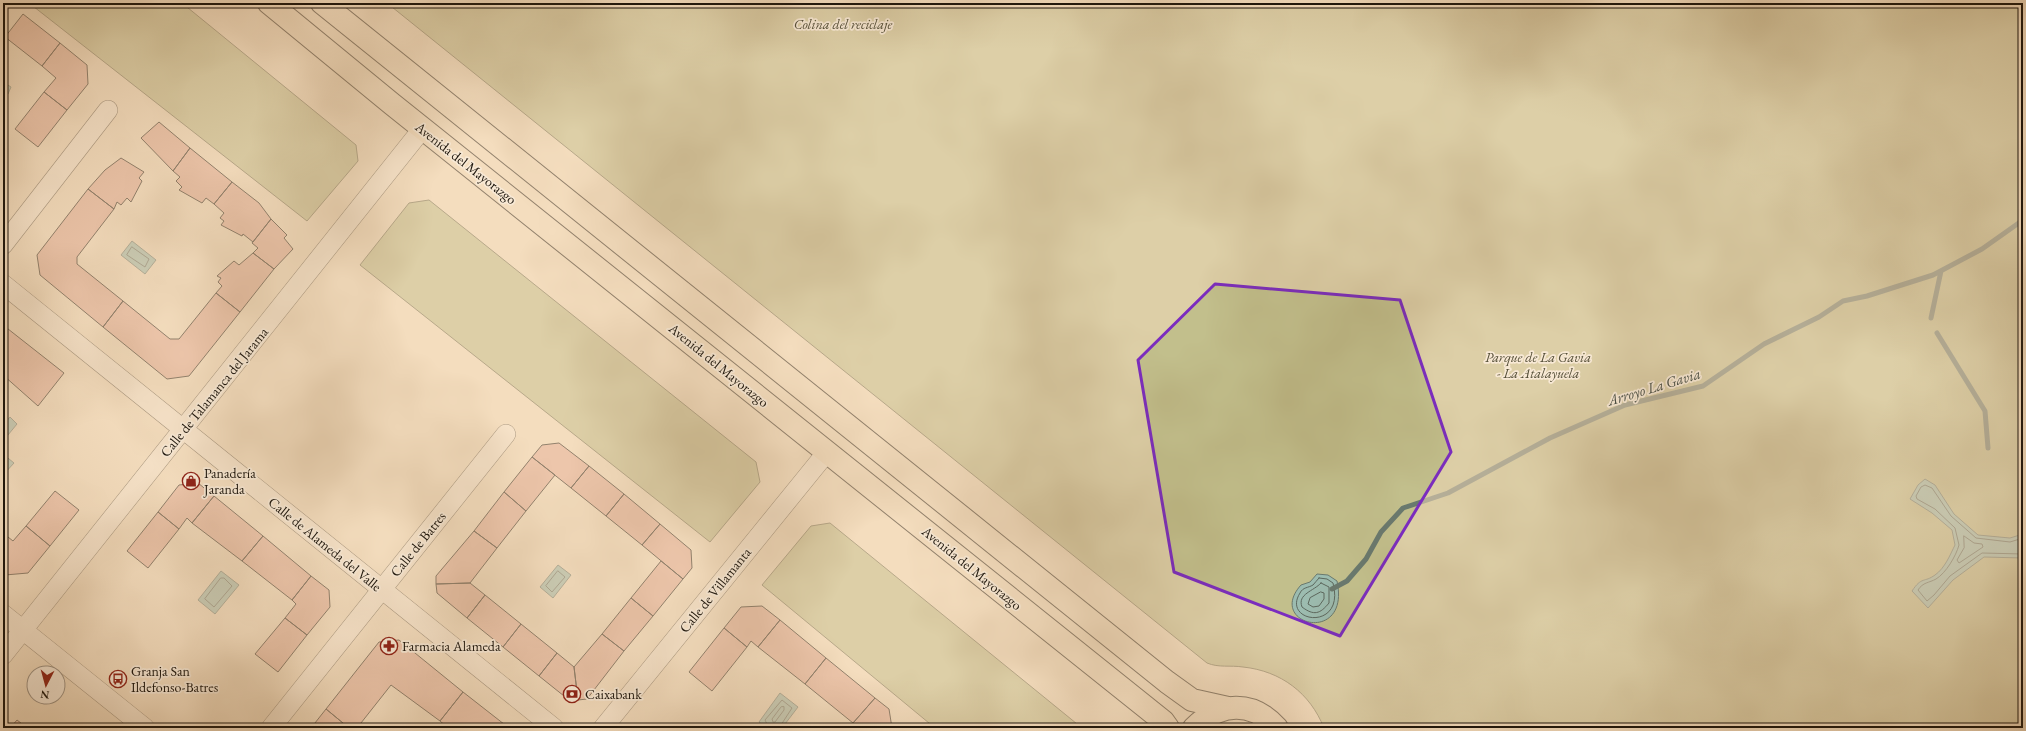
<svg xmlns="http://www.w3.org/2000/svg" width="2026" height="731" viewBox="0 0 2026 731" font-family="'EB Garamond',serif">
	<rect width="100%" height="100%" fill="#f4ddbe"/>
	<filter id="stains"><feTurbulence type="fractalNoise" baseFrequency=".005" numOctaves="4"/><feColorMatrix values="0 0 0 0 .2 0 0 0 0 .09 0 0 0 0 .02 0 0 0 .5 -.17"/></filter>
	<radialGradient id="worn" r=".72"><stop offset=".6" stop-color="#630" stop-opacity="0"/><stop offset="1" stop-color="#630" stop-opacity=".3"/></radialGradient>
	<path fill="#c2bf8c" stroke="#6f6a4c" d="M29,3H182L356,145L358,161L307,221Z
		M387,3H2023V728H1324C1310,693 1281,671 1243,667C1230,665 1219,668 1207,663Z
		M429,200L756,462L760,482L710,542L360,265L409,203Z
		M830,523L1082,728H935L762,585L811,526Z"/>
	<path fill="#9cbcb0" stroke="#69796e" d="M3,82L11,87L8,94H3Z
		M132,241L156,260L145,274L121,255Z
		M10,417L17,424L3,441V425Z
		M3,454L14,463L3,475Z
		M1925,479L1935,485L1954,514L1978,535L2010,538L2023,534V558L1984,557L1953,580L1928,608L1912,591C1922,576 1924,583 1935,575C1945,568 1950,555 1955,545L1952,530L1932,513L1910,499L1918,485Z
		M558,565L571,575L553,598L540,587Z
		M221,571L239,585L215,614L198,600Z
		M1317,574L1328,575L1337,581C1351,646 1265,625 1301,585L1310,582Z
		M780,693L798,707L782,728H767L759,722Z"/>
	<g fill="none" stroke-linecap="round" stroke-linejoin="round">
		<path stroke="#5c685e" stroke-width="1" d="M132,247L149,259L145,267L127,255Z
			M1964,536L1974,543L1982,544L1983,547L1959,563L1957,560L1964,548Z
			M2023,538L2010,542L1976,538L1951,516L1932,488L1925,485L1921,487L1916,496L1917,499L1935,509L1955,528L1959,545C1956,556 1946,573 1936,579C1929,583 1923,582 1918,590L1927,601L1934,595L1950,576L1982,553L2023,554
			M558,571L565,577L552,592L546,586Z
			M221,578H224L232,586L214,607L205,599Z
			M1319,578L1327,579L1333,583C1346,632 1281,623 1300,593C1303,587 1308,588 1313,585C1315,583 1317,580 1319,578Z
			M1321,583L1329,587V603C1320,614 1314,616 1302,607C1297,594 1314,591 1321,583Z
			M1321,592L1324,593V599L1319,606L1313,607L1308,604L1310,598Z
			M784,707V710L775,722H773L772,719L781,707Z
			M769,728L765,720L782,700L792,708L779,728"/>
		<path stroke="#69796e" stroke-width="5" d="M1931,318L1941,271
			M1937,333L1985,411L1988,448
			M1332,589L1347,581L1366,559L1381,532L1403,508L1448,493L1550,438L1625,405L1703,386L1764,344L1819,317L1843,301L1867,296L1933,275L1982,249L2023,220"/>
	</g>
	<path fill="#e5ab96" stroke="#1c150c" d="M23,14L60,43L42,66L5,37Z
		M60,43L87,65L88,84L67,110L44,92L56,78L42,66Z
		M44,92L67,110L38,147L15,129Z
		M159,122L190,148L173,171L141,138Z
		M190,148L232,182L214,204L206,198L202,203L179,190L182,187L176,181L180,177L173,171Z
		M121,158L144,172L139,178L142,181L131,202L127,198L121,205L117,202L114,209L88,189L105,170Z
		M232,182L259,203L271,219L253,242L243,234L242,236L221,225L224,221L220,218L224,213L214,204Z
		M88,189L114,209L77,257V264L123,301L103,327L40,275L37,255Z
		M271,219L287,235L284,238L293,249L274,269L253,253L258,248L252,243Z
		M253,253L274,269L240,312L216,293L222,286L218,282L221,278L217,276L234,261L239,265Z
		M216,293L240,312L189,376L167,379L103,327L123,301L170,339H179Z
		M3,325L64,373L38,406L3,375Z
		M559,443L589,466L571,488L532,457L542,445Z
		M532,457L555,475L526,511L504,492Z
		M589,466L624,494L606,516L571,488Z
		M198,483L214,496L192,523L187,518L179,529L158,512L179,485Z
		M55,491L79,510L50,546L26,526Z
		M504,492L526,511L497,548L474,531Z
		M624,494L660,524L642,545L606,516Z
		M214,496L263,536L242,561L192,523Z
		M158,512L179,529L148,568L127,551Z
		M660,524L691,550L692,568L683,579L642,545Z
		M26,526L50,546L28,573L5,575L3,574V533L13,541Z
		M474,531L497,548L470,583L436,584V576Z
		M263,536L311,576L292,600L242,561Z
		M661,561L683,579L653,616L631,598Z
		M311,576L329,590L330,607L307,635L285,618L296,604L292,600Z
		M470,583L485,595L467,618L437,593L436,584Z
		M485,595L521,624L503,647L467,618Z
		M631,598L653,616L624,651L602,634Z
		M762,606L780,620L758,647L751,641L747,647L724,628L741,607Z
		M285,618L307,635L278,672L255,654Z
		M780,620L826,658L805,684L758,647Z
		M521,624L557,653L539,676L503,647Z
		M724,628L747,647L712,691L689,672Z
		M602,634L624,651L587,699L578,700L574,667Z
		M399,640L463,692L440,721L391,685L357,728H349L326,709L379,642Z
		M557,653L574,667L578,700H569L539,676Z
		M826,658L875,698L853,723L805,684Z
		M463,692L509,728H448L440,721Z
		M875,698L889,709L892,728H856L858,727L853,723Z
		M326,709L349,728H311Z
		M17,720L26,727L27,725L31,728H10Z"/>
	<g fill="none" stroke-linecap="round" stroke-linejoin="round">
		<defs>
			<path id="minor" d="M3,245L108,110
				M3,284L554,728
				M3,614L145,728
				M3,655L423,128
				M271,728L506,434
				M603,728L827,452"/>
			<path id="primary" d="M269,3L392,104L1163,721L1168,728
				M322,3L1167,682L1192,700L1228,708
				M1194,728C1220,702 1252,700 1277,728"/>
		</defs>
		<use href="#minor" stroke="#524738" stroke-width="20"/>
		<use href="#primary" stroke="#1c150c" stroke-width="24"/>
		<use href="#minor" stroke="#f8e9d5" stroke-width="19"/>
		<use href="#primary" stroke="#f4ddbe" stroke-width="22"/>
	</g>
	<path d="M0 0H2026V731H0ZM1215,284L1400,300L1451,452L1340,636L1174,572L1138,360Z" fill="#f4ddbe" fill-opacity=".55" fill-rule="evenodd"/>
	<path fill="none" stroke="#7b2cbf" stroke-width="3" stroke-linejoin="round" d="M1215,284L1400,300L1451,452L1340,636L1174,572L1138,360Z"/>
	<defs>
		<symbol id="shop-ring" viewBox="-11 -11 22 22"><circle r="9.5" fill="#f8e9d5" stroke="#8f2418" stroke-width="1.5"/><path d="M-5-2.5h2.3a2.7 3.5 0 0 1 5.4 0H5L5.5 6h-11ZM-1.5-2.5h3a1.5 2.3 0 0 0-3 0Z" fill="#8f2418"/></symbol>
		<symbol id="pharmacy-ring" viewBox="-11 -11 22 22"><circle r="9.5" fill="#f8e9d5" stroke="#8f2418" stroke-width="1.5"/><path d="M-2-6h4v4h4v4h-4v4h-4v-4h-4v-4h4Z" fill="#8f2418"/></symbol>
		<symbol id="bus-ring" viewBox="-11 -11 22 22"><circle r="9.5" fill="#f8e9d5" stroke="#8f2418" stroke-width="1.5"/><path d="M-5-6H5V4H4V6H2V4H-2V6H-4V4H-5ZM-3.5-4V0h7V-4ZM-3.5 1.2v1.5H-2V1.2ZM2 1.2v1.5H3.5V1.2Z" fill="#8f2418"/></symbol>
		<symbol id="bank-ring" viewBox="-11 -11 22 22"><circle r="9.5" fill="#f8e9d5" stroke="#8f2418" stroke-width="1.5"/><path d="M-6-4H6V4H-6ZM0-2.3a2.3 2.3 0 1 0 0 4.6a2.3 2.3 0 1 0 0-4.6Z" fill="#8f2418"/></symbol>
	</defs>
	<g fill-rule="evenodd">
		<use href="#shop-ring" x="181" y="471" width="20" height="20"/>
		<use href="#pharmacy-ring" x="379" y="636" width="20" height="20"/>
		<use href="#bus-ring" x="108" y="669" width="20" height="20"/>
		<use href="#bank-ring" x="562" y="684" width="20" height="20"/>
	</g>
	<g text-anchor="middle" stroke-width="3.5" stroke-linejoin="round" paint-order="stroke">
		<g font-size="14" font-style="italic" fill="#565039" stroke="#f8e9d5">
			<text x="843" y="29">Colina del reciclaje</text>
			<text x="1538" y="362">Parque de La Gavia<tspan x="1538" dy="16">- La Atalayuela</tspan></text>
		</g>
		<g font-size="14" fill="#1c150c" stroke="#f8e9d5">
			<text transform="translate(466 163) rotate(38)" y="5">Avenida del Mayorazgo</text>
			<text transform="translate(719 365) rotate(39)" y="5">Avenida del Mayorazgo</text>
			<text transform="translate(214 392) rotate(-51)" y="5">Calle de Talamanca del Jarama</text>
			<text transform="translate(325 544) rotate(39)" y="5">Calle de Alameda del Valle</text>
			<text transform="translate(418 544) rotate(-51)" y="5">Calle de Batres</text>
			<text transform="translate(972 568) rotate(39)" y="5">Avenida del Mayorazgo</text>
			<text transform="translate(715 590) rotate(-51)" y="5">Calle de Villamanta</text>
		</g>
		<g font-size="14" fill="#1c150c" stroke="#f8e9d5" text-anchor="start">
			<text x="204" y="478">Panadería<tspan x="204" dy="16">Jaranda</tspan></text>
			<text x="402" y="651">Farmacia Alameda</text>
			<text x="131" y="676">Granja San<tspan x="131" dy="16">Ildefonso-Batres</tspan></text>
			<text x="585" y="699">Caixabank</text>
		</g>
		<g font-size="15" font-style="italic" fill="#494f45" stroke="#f8e9d5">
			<text transform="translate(1654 387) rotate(-17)" y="5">Arroyo La Gavia</text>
		</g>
	</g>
	<rect width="2026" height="731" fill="none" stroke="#f4ddbe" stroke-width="16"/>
	<rect x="4" y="4" width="2018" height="723" fill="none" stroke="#1c150c" stroke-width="2"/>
	<rect x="8" y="8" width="2010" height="715" fill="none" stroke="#1c150c"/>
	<g transform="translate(46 685) rotate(186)"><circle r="19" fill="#f8e9d5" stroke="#a09485"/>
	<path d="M0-3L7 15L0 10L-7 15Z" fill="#8f2418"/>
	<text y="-6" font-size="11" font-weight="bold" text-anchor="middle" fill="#1c150c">N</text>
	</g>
	<rect width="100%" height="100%" filter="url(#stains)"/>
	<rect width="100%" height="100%" fill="url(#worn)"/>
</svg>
